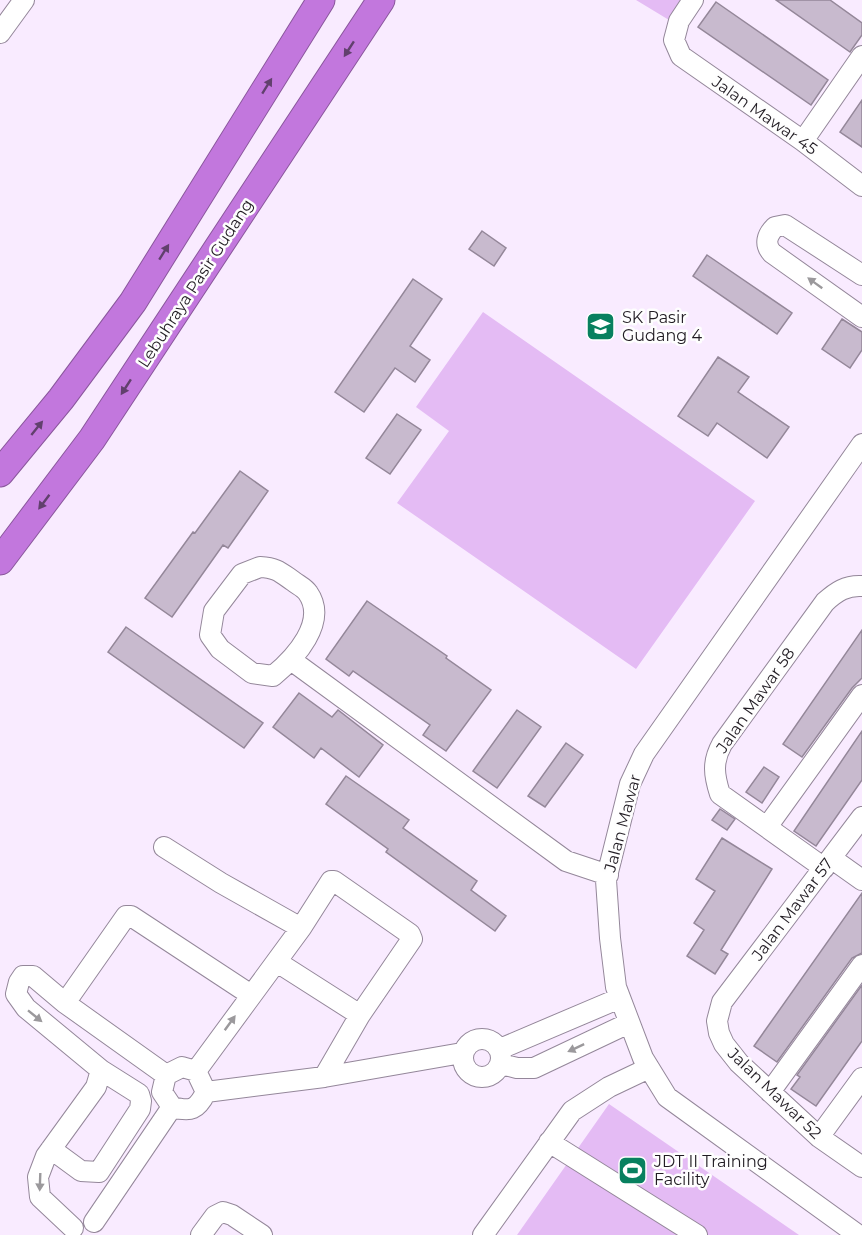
<svg xmlns="http://www.w3.org/2000/svg" width="862" height="1235" viewBox="0 0 862 1235" font-family="Montserrat,sans-serif">
	<rect width="100%" height="100%" fill="#f9ebff"/>
	<path fill="#e4bbf4" d="M636,0H683L669,20Z
		M483,312L755,501L636,669L397,503L449,431L416,407Z
		M609,1104L799,1235H517Z"/>
	<path fill="#c8bace" stroke="#948799" stroke-width="1.5" d="M776,0H830L862,23V35L850,52Z
		M716,2L828,80L811,105L698,27Z
		M862,100V147L840,132Z
		M482,231L506,248L494,266L469,249Z
		M707,255L792,313L777,334L693,276Z
		M413,279L442,299L410,346L430,360L415,382L395,368L364,412L335,392Z
		M842,319L862,332V350L850,368L822,349Z
		M718,357L749,377L738,392L789,427L767,458L717,423L708,436L678,416Z
		M397,414L421,430L390,474L366,458Z
		M240,471L268,491L228,548L223,545L172,617L145,598L193,532L195,533Z
		M367,601L447,656L446,658L491,690L446,751L423,735L430,725L353,671L349,676L326,659Z
		M126,627L263,723L244,748L108,652Z
		M862,630V678L852,688L802,757L783,744Z
		M299,693L332,717L338,710L383,745L359,777L321,748L314,758L273,727Z
		M517,710L541,727L497,788L473,771Z
		M862,731V780L816,846L794,831Z
		M566,743L583,755L545,807L528,796Z
		M764,767L779,777L762,803L746,792Z
		M346,776L409,820L403,828L477,881L471,890L506,916L495,931L386,852L388,849L326,804Z
		M720,809L735,819L727,830L712,820Z
		M722,838L772,869L721,950L728,954L715,974L687,956L704,930L694,923L715,891L696,879Z
		M862,893V953L852,958L777,1062L754,1046Z
		M862,985V1041L816,1106L791,1089L800,1077L797,1075Z"/>
	<g fill="none" stroke-linecap="round" stroke-linejoin="round">
		<defs>
			<path id="minor" d="M693,0L679,21L674,40L681,56L803,141L862,186
				M0,33L24,0
				M803,141L862,56
				M862,275L785,225L775,227C767,235 764,244 772,253L862,317
				M260,567C277,568 280,572 293,581C298,585 305,588 308,593C328,622 295,658 273,676L252,673L220,649L210,635L214,611L242,574Z
				M291,660L566,861L608,875
				M862,817L722,1002L717,1021L719,1033L724,1044L739,1063L819,1137L862,1167
				M767,827L862,695
				M164,847L221,883L301,928
				M831,858L862,880
				M824,868L720,794C714,775 712,762 722,744L825,602C836,592 846,585 862,586
				M277,962L360,1015L324,1077
				M65,1003L126,916H131L251,995
				M463 1058a19 19 0 1 1 38 0a19 19 0 1 1-38 0Z
				M500,1049L620,998
				M501,1064L517,1068H534L629,1023
				M182,1067L196,1071L206,1092C197,1110 191,1112 172,1107L162,1092L166,1075Z
				M196,1071L301,928L331,881H334L410,934L412,939L360,1015
				M206,1092L324,1077L462,1053
				M770,1092L862,965
				M819,1137L862,1078
				M549,1142L697,1235
				M51,1149L81,1171L99,1172L140,1109L141,1101L139,1094L101,1070
				M94,1222L172,1107
				M73,1228L40,1197L38,1177L46,1156L96,1087L101,1070L26,1008L16,994L19,982L23,976H33L65,1003L166,1075
				M201,1235L215,1216L223,1212L232,1215L262,1235
				M483,1235L572,1111L609,1087L649,1068
				M858,1235L667,1097L643,1058L616,987L610,938L606,880L630,784L644,754L862,444"/>
			<path id="highway" d="M0,473L61,399L133,302L321,0
				M0,561L92,439L381,0"/>
		</defs>
		<use href="#minor" stroke="#94879a" stroke-width="22"/>
		<use href="#highway" stroke="#8a579c" stroke-width="29"/>
		<use href="#minor" stroke="#fff" stroke-width="20"/>
		<use href="#highway" stroke="#c277dd" stroke-width="27"/>
	</g>
	<defs><path id="oneway-solid" d="M-6-.8H1V-3.2L6.5 0L1 3.2V.8H-6Z" transform="scale(1.5)"/></defs>
	<g fill="#61406d">
		<use href="#oneway-solid" transform="translate(349 49) rotate(123)"/>
		<use href="#oneway-solid" transform="translate(267 86) rotate(-58)"/>
		<use href="#oneway-solid" transform="translate(164 252) rotate(-58)"/>
		<use href="#oneway-solid" transform="translate(126 387) rotate(123)"/>
		<use href="#oneway-solid" transform="translate(37 428) rotate(-51)"/>
		<use href="#oneway-solid" transform="translate(44 502) rotate(127)"/>
	</g>
	<g fill="#9b999c">
		<use href="#oneway-solid" transform="translate(815 283) rotate(-144)"/>
		<use href="#oneway-solid" transform="translate(35 1016) rotate(39)"/>
		<use href="#oneway-solid" transform="translate(230 1023) rotate(-54)"/>
		<use href="#oneway-solid" transform="translate(576 1048) rotate(155)"/>
		<use href="#oneway-solid" transform="translate(40 1182) rotate(92)"/>
	</g>
	<defs>
		<symbol id="school-square" viewBox="-11 -11 22 22"><rect x="-9" y="-9" width="18" height="18" rx="4" fill="#08805f" stroke="#fefefe"/><path d="M0-5L7-2L0 1L-7-2ZM-4 1L0 2.5L4 1V4Q0 6-4 4Z" fill="#fff"/></symbol>
		<symbol id="stadium-square" viewBox="-11 -11 22 22"><rect x="-9" y="-9" width="18" height="18" rx="4" fill="#08805f" stroke="#fefefe"/><path d="M0-5a6.5 5 0 1 0 0 10a6.5 5 0 1 0 0-10ZM-3.5-1.8h7v3.6h-7Z" fill="#fff"/></symbol>
	</defs>
	<g fill-rule="evenodd">
		<use href="#school-square" x="584" y="310" width="33" height="33"/>
		<use href="#stadium-square" x="616" y="1154" width="33" height="33"/>
	</g>
	<g text-anchor="middle" stroke-width="5" stroke-linejoin="round" paint-order="stroke">
		<g font-size="16" fill="#211c23" stroke="#fefefe">
			<text transform="translate(765 115) rotate(35)" y="6">Jalan Mawar 45</text>
			<text transform="translate(195 283) rotate(-57)" y="6">Lebuhraya Pasir Gudang</text>
			<text transform="translate(755 700) rotate(-55)" y="6">Jalan Mawar 58</text>
			<text transform="translate(622 823) rotate(-75)" y="6">Jalan Mawar</text>
			<text transform="translate(792 909) rotate(-53)" y="6">Jalan Mawar 57</text>
			<text transform="translate(775 1093) rotate(44)" y="6">Jalan Mawar 52</text>
		</g>
		<g font-size="16" fill="#211c23" stroke="#fefefe" text-anchor="start">
			<text x="622" y="323">SK Pasir<tspan x="622" dy="18">Gudang 4</tspan></text>
			<text x="654" y="1167">JDT II Training<tspan x="654" dy="18">Facility</tspan></text>
		</g>
	</g>
</svg>
